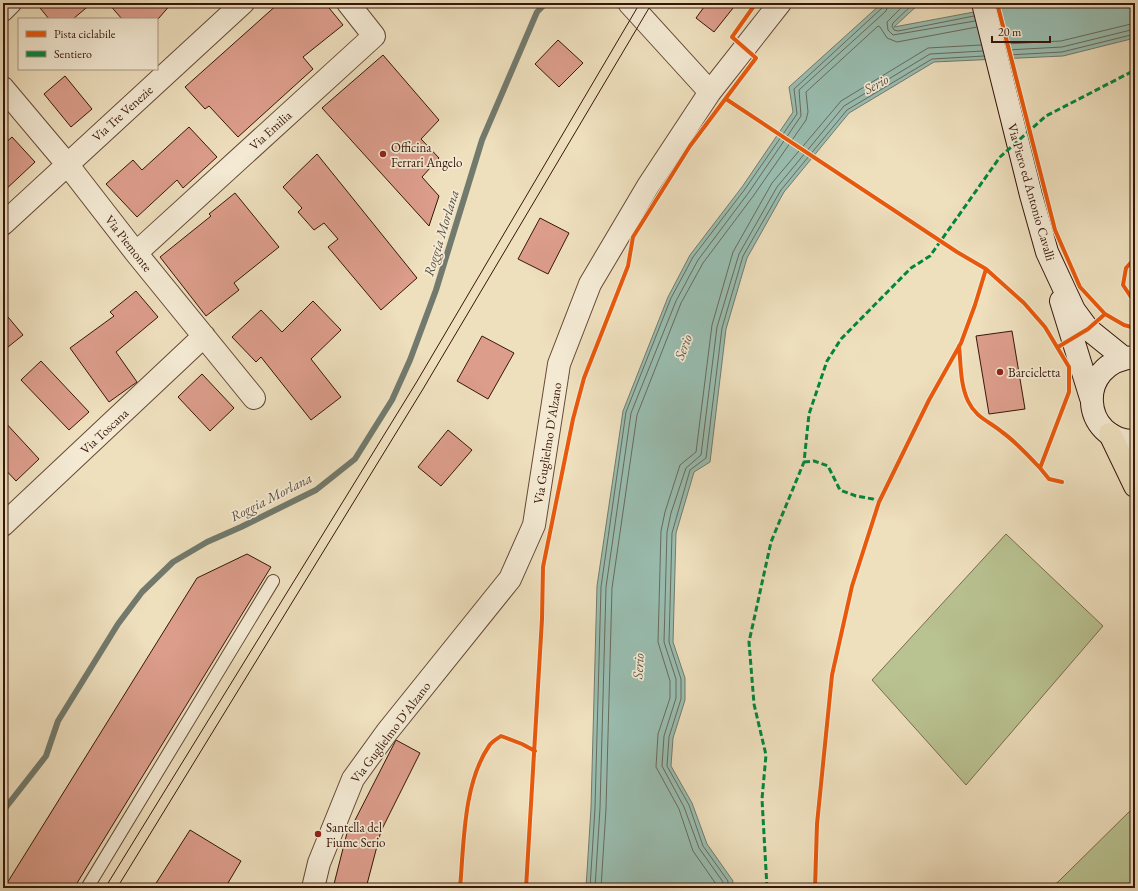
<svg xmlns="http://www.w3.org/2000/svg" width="1138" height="891" viewBox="0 0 1138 891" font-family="'EB Garamond',serif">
	<rect width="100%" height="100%" fill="#eedfbd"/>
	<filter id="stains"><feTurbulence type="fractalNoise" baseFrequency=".005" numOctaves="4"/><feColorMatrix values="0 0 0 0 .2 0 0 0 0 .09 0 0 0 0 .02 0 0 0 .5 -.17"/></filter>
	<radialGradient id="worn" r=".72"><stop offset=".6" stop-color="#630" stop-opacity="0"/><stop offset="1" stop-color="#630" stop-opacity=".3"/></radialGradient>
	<path fill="#b9c291" stroke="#786c4d" d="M1006,534L1103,626L966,785L872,680Z
		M1135,806V888H1051L1060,880Z"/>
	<path fill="#99bdb0" stroke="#727a6d" d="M882,3H920L894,27L1022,3H1135V38L1063,56L934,62L849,113L784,192L747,258L726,329L710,462L694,472L676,533L673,642L685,678V700L673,738L671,766L692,803L707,844L733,881L731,888H586L591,808L597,586L623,411L668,297L690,255L742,187L793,112L789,87Z"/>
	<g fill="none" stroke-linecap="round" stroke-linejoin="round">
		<path stroke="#686a5c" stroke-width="1" d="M906,3L887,22L888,30L893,35L975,21
			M914,3L893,23L892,26L894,30L898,31L974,16
			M1006,44L1061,41L1135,23
			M1007,50L1062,47L1135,29
			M1008,55L1062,52L1135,34
			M590,888L595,808L601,587L626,412L671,298L693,257L745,189L797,114L794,89L882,8L884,3
			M595,888L600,808L606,587L631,413L676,301L698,260L749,192L801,116L799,90L886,11L889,3
			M601,888L606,809L612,588L637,415L681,303L703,263L754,195L806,120L808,112L806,92L878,26L880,27L887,38L897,42L977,27
			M716,888V884L693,851L679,809L656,767L658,734L670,698V681L658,642L661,531L665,512L680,465L696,452L712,325L733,252L772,183L841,101L928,48L981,45
			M722,888L723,882L699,848L684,807L662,766L664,736L676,698V679L664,642L667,532L671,513L686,468L701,455L717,327L739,254L777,187L844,106L930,54L983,51
			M727,888L728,881L703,846L689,805L667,766L669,737L681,699V679L669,642L672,533L690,470L706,458L722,328L743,256L781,190L847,110L932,59L984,56"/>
		<path stroke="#727a6d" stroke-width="6" d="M3,811L46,756L58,721L118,624L142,592L173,562L207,542L241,527L316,490L355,459L392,400L410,360L436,290L482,140L537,12L546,3"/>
	</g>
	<path fill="#dc9d8b" stroke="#371609" d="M36,3H92L73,19H49Z
		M108,3H172L158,19H122Z
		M279,3H325L343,25L303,57L313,69L238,137L209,106L205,109L185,87Z
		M707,3H737L714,32L696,18Z
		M558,40L583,63L559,87L535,64Z
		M383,55L439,120L421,139L439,158L422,177L439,196L429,226L322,108Z
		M65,76L92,109L71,127L44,94Z
		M189,127L217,157L183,188L177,180L137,217L106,184L133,160L142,170Z
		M12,137L35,162L3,192V145Z
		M317,154L417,278L381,310L328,247L338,239L324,223L314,230L298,212L302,208L283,187Z
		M235,193L279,247L234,283L239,290L206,316L160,257L211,216L209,214Z
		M540,218L569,233L548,274L518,259Z
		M136,291L158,317L116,352L137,382L109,402L70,348L114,316L110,312Z
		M313,301L341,330L311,359L341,397L311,420L261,357L256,362L232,337L261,310L282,332Z
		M3,311L23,335L3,351Z
		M1012,331L1025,409L989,414L976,336Z
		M482,336L514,353L488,399L457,381Z
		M41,361L89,412L69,430L21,380Z
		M202,374L234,408L210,431L178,397Z
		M3,420L39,459L16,481L3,467Z
		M448,430L472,450L441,486L418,467Z
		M247,554L271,567L74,888H4L197,578Z
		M396,740L420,753L381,831L366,888H333L349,825L352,826Z
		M190,830L241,861L225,888H153Z"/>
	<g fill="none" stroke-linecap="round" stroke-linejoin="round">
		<defs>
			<path id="lane" d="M87,888L273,581"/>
			<path id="street" d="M629,3L710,92
				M3,10L10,3
				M3,88L67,164L136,253L254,398
				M3,224L243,3
				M136,253L374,36L348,3
				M3,525L204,336
				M313,888L319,863L353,779L387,732L510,579L534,525L559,364L590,284L648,186L710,92L780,3"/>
			<path id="secondary" d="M983,3L1031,195L1047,252L1074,310L1088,329L1124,358
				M1061,301L1091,398
				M1135,357C1074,362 1081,442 1135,441"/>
			<path id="highway" d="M1110,434L1135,486"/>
		</defs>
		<use href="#lane" stroke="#654836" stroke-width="14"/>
		<use href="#street" stroke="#654836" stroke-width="24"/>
		<use href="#secondary" stroke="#371609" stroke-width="24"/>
		<use href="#highway" stroke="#371609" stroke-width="24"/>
		<use href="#lane" stroke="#f4ead4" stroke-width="12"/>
		<use href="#street" stroke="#f4ead4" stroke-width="22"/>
		<use href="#secondary" stroke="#f4ead4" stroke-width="22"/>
		<use href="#highway" stroke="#eedfbd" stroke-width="22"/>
		<path stroke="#371609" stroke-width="1" d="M105,888L416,383L640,3
			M117,888L423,389L652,3"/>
		<path stroke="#00873e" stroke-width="3" stroke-dasharray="6 3" stroke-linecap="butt" d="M804,462L814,461L828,466L840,490L856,496L873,499L879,502
			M767,888L762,799L766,755L754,704L749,642L771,542L804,462L809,414L827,361L841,339L911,268L930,256L1000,157L1046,116L1135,70"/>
		<defs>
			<path id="cycleway" d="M997,3L1055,230L1080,287L1105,314L1124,325L1135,328
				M726,99L957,252L986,269L1024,303L1045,327L1069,367V392L1040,468L1049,479L1062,482
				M1135,258L1126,268L1123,285L1133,300H1135
				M959,346C961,364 960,384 968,401C976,418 989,421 1002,432C1016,442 1028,455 1040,468
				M1058,347L1088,329L1105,314
				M460,888C464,844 463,784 489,746C491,742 497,739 501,736L522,744L535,751
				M526,888L542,619L543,567L573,419L584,378L628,266L633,237L690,146L756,58L732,37L756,3
				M815,888L817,824L832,675L852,586L879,502L929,400L961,343L975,305L986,269"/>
		</defs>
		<use href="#cycleway" stroke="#f4ead4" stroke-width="6"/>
		<use href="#cycleway" stroke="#e8590c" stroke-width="4"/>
	</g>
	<g fill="#8f2418" stroke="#f4ead4" stroke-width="1.5">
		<circle cx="383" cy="154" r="4"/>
		<circle cx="1000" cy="372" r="4"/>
		<circle cx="318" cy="834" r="4"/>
	</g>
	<g text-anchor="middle" stroke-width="3.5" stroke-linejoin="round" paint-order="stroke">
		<g font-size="13" fill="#371609" stroke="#f4ead4">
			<text transform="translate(122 113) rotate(-42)" y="5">Via Tre Venezie</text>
			<text transform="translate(270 130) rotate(-42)" y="5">Via Emilia</text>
			<text transform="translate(1032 192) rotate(74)" y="5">Via Piero ed Antonio Cavalli</text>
			<text transform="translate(129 243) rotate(52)" y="5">Via Piemonte</text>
			<text transform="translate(104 431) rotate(-43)" y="5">Via Toscana</text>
			<text transform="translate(547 443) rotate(-81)" y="5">Via Guglielmo D'Alzano</text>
			<text transform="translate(390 732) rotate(-53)" y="5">Via Guglielmo D'Alzano</text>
		</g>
		<g font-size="13" fill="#371609" stroke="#f4ead4" text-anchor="start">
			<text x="391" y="152">Officina<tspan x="391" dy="15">Ferrari Angelo</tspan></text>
			<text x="1008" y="377">Barcicletta</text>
			<text x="326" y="832">Santella del<tspan x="326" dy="15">Fiume Serio</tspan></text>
		</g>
		<g font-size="14" font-style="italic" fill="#595043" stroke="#f4ead4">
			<text transform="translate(876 84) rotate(-29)" y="5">Serio</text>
			<text transform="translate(441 233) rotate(-73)" y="5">Roggia Morlana</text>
			<text transform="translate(683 347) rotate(-69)" y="5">Serio</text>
			<text transform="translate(271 497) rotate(-27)" y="5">Roggia Morlana</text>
			<text transform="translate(638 666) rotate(-87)" y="5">Serio</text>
		</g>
	</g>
	<rect width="1138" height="891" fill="none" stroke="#eedfbd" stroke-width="16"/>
	<rect x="4" y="4" width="1130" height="883" fill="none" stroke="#371609" stroke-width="2"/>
	<rect x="8" y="8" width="1122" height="875" fill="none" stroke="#371609"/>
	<rect x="18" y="18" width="140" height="52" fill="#f4ead4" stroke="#a89583"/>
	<rect x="26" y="31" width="20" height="6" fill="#e8590c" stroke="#a89583"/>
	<text x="54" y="38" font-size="12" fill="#371609">Pista ciclabile</text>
	<rect x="26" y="51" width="20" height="6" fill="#00873e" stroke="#a89583"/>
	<text x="54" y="58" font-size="12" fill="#371609">Sentiero</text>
	<path d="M992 36v6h58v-6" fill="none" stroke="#371609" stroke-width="2"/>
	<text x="998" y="36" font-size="12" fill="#371609" stroke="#f4ead4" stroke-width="3" paint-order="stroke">20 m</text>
	<rect width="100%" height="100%" filter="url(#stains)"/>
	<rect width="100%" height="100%" fill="url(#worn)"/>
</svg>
